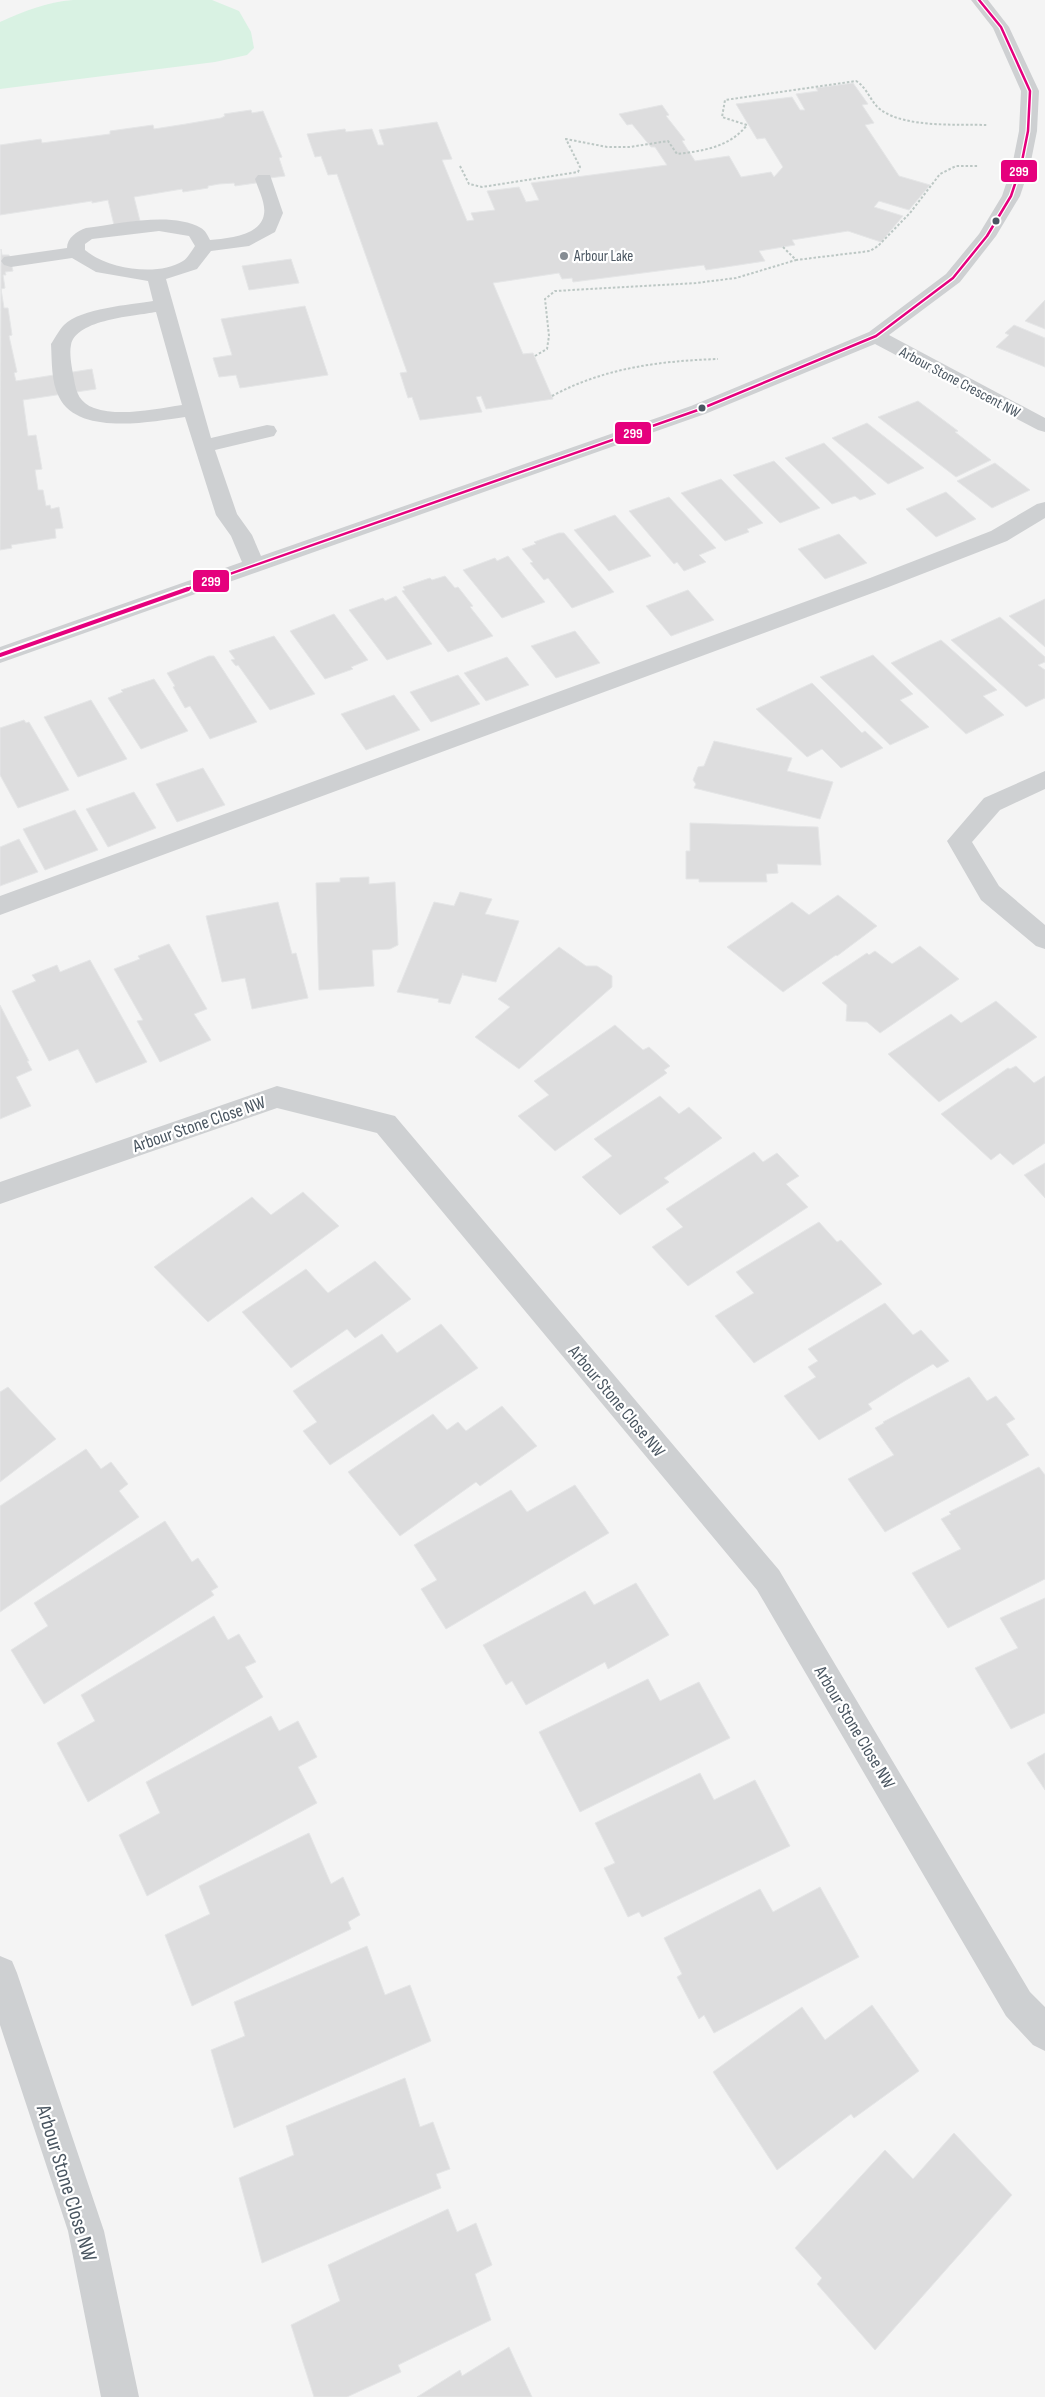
<svg xmlns="http://www.w3.org/2000/svg" width="1045" height="2397" viewBox="0 0 1045 2397" font-family="'Sofia Sans Condensed',sans-serif">
	<rect width="100%" height="100%" fill="#f4f4f4"/>
	<path fill="#d9f2e3" d="M73,0H212L239,11L251,32L254,48L247,55L215,62L0,89V22C24,11 47,2 73,0Z"/>
	<path fill="#ddddde" stroke="#e5e6e7" d="M853,83L868,104L862,105L874,123L865,125L899,176L930,185L909,210L879,201L874,207L903,216L881,242L848,231L792,240L795,245L759,251L765,261L706,270L704,265L573,282L572,278L562,279L559,273L493,283L523,354L533,353L553,399L486,409L481,396L476,397L482,412L420,420L412,397L408,398L400,373L407,372L337,174L328,175L321,156L315,157L307,134L345,129L346,132L372,129L378,145H384L379,130L437,122L452,159L442,160L467,221L474,220L471,213L495,210L487,191L519,187L526,202L539,200L531,183L667,165L655,147H651L632,124L627,125L619,114L662,105L669,115L666,116L685,140L682,141L695,161L729,156L741,177L771,172L774,177L783,167L765,138L757,139L736,104L792,97L800,110H805L796,94L818,91L816,88Z
		M251,110L252,113L263,111L282,157L279,158L285,176L262,179L263,182L235,186L234,183L219,184L208,186V188L183,192L182,189L134,197L140,221L114,225L108,200L92,203V201L0,215V145L41,139L42,143L110,134V131L153,125L154,129L186,124L221,118L225,116L224,114Z
		M1,249L2,255H9L13,271L5,272L6,275H3L5,288L1,289L4,308H8L12,335L9,336L17,372L14,373L16,381L92,369L96,389L23,400L28,436L36,435L42,469L35,470L38,490H43L46,506L50,505L51,509L59,507L63,528L55,529L56,538L11,545L12,548L0,550Z
		M291,259L299,283L249,290L242,266Z
		M1045,300V329L1025,321Z
		M305,306L328,375L240,388L236,375L219,377L213,358L232,355L221,319Z
		M1014,325L1045,338V367L996,347L1009,335L1005,333Z
		M918,401L958,431L955,432L991,460L956,477L878,417Z
		M867,423L924,468L888,484L832,438Z
		M824,443L876,494L860,500L855,496L832,504L785,458Z
		M774,461L820,508L780,523L733,475Z
		M995,463L1030,490L992,508L957,481Z
		M721,479L763,523L747,529L749,532L725,541L681,493Z
		M946,492L976,519L936,537L906,509Z
		M669,497L716,548L699,555L706,562L684,571L677,562L674,564L629,511Z
		M615,515L651,556L609,571L574,530Z
		M559,533H564L614,592L572,608L548,578L544,580L530,563L533,562L522,549L536,544L534,542Z
		M839,534L867,563L825,579L798,549Z
		M508,556L545,602L502,618L463,570L495,558L497,561Z
		M445,576L455,588L458,587L473,606L470,607L493,636L448,652L402,591L405,590L403,587L430,578L432,580Z
		M688,590L714,620L671,636L646,606Z
		M396,596L432,644L387,660L349,610L383,598L385,601Z
		M1045,599V647L1009,616Z
		M334,614L368,660L351,667L353,669L325,679L290,631Z
		M1000,617L1045,657V662L1038,665L1045,670V698L1026,707L951,640Z
		M575,631L600,663L556,678L531,646Z
		M274,636L315,694L270,710L238,665L236,666L231,660L235,659L229,651Z
		M941,640L997,690L983,696L1004,715L966,734L891,663Z
		M873,655L913,694L900,700L929,727L890,745L820,677Z
		M209,656H214L257,722L210,739L190,706L185,708L173,687L175,686L167,673Z
		M507,657L529,685L486,701L464,673Z
		M458,675L480,704L431,722L410,692Z
		M154,679L188,731L141,749L108,698L123,692L121,690Z
		M812,683L862,733L865,731L883,748L841,768L822,749L807,757L756,709Z
		M394,695L420,730L366,750L341,714Z
		M91,700L127,759L78,777L44,717Z
		M24,720L26,723L29,722L69,790L18,808L0,775V728Z
		M714,741L792,758L787,771L833,782L820,819L694,788L696,784L693,780L698,767L704,766Z
		M203,768L225,805L177,822L156,784Z
		M134,792L156,828L108,847L86,809Z
		M75,810L98,850L45,870L23,829Z
		M690,823L818,827L821,865L777,864L778,873L766,874L767,882H699V879H686V851H690Z
		M19,839L38,872L0,886V847Z
		M369,877V884L395,882L398,945L390,949L372,950L374,986L319,990L316,883L340,882V878Z
		M460,892L492,899L485,914L519,921L496,982L463,975V973L450,1004L438,1002L439,999L397,992L434,902L454,906Z
		M838,895L877,926L837,956L836,955L783,992L727,947L792,902L809,915Z
		M278,902L292,954L296,953L308,998L252,1009L245,978L222,982L206,916Z
		M169,944L207,1009L194,1014L211,1040L160,1062L137,1021L143,1020L114,969L140,959L138,956Z
		M920,946L959,979L880,1033L867,1022L846,1021L847,1005L822,983L867,953L869,955L875,951L892,964Z
		M559,947L586,966H597L612,976V987L519,1069L475,1037L510,1007L498,999Z
		M90,960L147,1062L96,1083L78,1049L49,1061L12,991L36,981L32,975L57,965L60,972Z
		M996,1001L1037,1037L939,1102L888,1054L951,1014L961,1023Z
		M0,1005L29,1061H27L32,1070L16,1077L31,1106L0,1119Z
		M615,1025L643,1050L649,1047L670,1066L664,1070L667,1073L555,1151L518,1116L549,1095L534,1081Z
		M1016,1066L1034,1083L1045,1076V1143L1013,1165L1000,1153L991,1160L941,1114L1008,1068L1010,1069Z
		M660,1096L679,1114L689,1107L722,1138L664,1178L669,1182L620,1215L582,1177L612,1156L594,1139Z
		M754,1152L763,1162L777,1153L799,1176L786,1184L808,1207L688,1286L652,1247L683,1227L666,1209Z
		M1045,1163V1198L1024,1175Z
		M303,1192L339,1226L208,1322L154,1267L252,1197L271,1215Z
		M819,1222L837,1242L841,1240L882,1284L754,1363L715,1316L754,1293L736,1272Z
		M375,1261L411,1299L355,1338L347,1329L291,1368L242,1312L306,1269L328,1293Z
		M885,1303L913,1335L921,1330L949,1361L937,1368L933,1364L903,1382L868,1404L872,1409L819,1440L784,1396L816,1377L808,1367L818,1361L808,1349Z
		M441,1324L478,1368L330,1465L303,1431L317,1422L293,1391L382,1334L397,1353Z
		M969,1377L987,1401L996,1396L1015,1419L1006,1424L1029,1455L885,1532L848,1479L894,1455L875,1428L884,1423L883,1422Z
		M8,1387L56,1439L0,1482V1392Z
		M502,1406L537,1446L480,1486L476,1482L400,1536L348,1472L433,1414L447,1430L458,1422L466,1431Z
		M86,1449L101,1469L111,1462L128,1484L119,1491L139,1517L0,1612V1506Z
		M1039,1467L1045,1475V1579L948,1628L912,1573L961,1549L941,1519L951,1514L949,1512Z
		M575,1485L609,1533L446,1629L421,1589L437,1580L414,1545L511,1490L527,1512Z
		M165,1521L192,1562L198,1558L218,1587L211,1591L214,1595L44,1704L11,1650L48,1626L34,1603Z
		M636,1583L669,1635L608,1669L605,1662L526,1705L512,1681L506,1685L483,1645L585,1591L594,1605Z
		M1045,1598V1713L1011,1729L975,1668L1018,1648L1000,1618Z
		M214,1616L228,1640L239,1634L256,1662L245,1667L263,1697L88,1802L57,1743L95,1721L81,1695Z
		M648,1679L660,1701L699,1682L730,1738L580,1812L539,1732Z
		M271,1716L279,1731L298,1721L317,1757L298,1767L317,1803L147,1896L119,1835L160,1813L146,1782Z
		M1045,1753V1790L1027,1763Z
		M700,1773L714,1800L755,1780L790,1846L642,1917L639,1912L628,1917L604,1868L615,1863L595,1823Z
		M309,1833L331,1884L343,1877L360,1915L348,1922L351,1929L192,2006L165,1935L210,1914L199,1886Z
		M820,1887L859,1957L714,2033L704,2015L699,2019L677,1977L682,1974L664,1938L760,1889L773,1912Z
		M367,1946L385,1995L410,1985L431,2041L234,2128L211,2050L245,2036L234,2002Z
		M872,2005L919,2071L854,2118L851,2114L777,2170L713,2072L802,2007L825,2040Z
		M405,2078L420,2127L433,2122L450,2169L436,2174L441,2188L262,2263L239,2178L294,2155L286,2126Z
		M954,2133L1012,2195L875,2350L817,2284L822,2278L795,2248L885,2150L913,2179Z
		M448,2209L457,2232L476,2223L492,2265L475,2274L491,2320L398,2365L401,2372L347,2397H314L291,2325L340,2301L328,2265Z
		M509,2347L532,2397H417L460,2370L462,2376Z"/>
	<g fill="none" stroke-linecap="round" stroke-linejoin="round">
		<path stroke="#bcc7c4" stroke-width="2" stroke-dasharray="2.5 2" stroke-linecap="butt" d="M460,166L469,184L482,187L578,172L580,167L566,139L607,147H630L668,141L677,154C703,151 730,147 747,125L722,117L725,100L856,81C868,88 870,102 881,110C906,128 957,124 987,125
			M783,247L796,260L870,251L878,246L910,213L940,174L956,166H978
			M535,356L547,349L549,336L545,299L555,291L696,283L736,278L796,260
			M552,396C604,368 659,361 718,359"/>
		<path fill="#ced0d2" fill-rule="evenodd" d="M971,0H988L1009,27L1039,91L1037,131L1030,166L1020,196L996,236L960,282L889,335L1045,418V432L1038,430L875,344L705,414L0,663V647L242,562L231,536L216,515L185,417C150,422 78,436 59,397C51,382 52,361 51,344C55,338 59,330 64,325C81,308 130,305 153,301L148,281L96,272L72,258L11,267L4,265L1,261L4,257L67,248C67,238 77,231 86,228C118,224 172,211 201,228C205,230 208,236 210,240C227,238 261,236 264,214C266,204 258,188 255,179L258,175H270L283,213L275,232L249,246L211,251L197,269L166,279L211,438L267,425L274,426L277,431L274,436L215,450L237,514L252,535L261,556L691,406L869,332L946,274L979,234L1002,196L1012,166L1019,131L1021,91L993,28ZM159,231L189,236L195,246C192,250 188,258 183,261C158,277 107,269 85,250V244L92,239ZM156,312L182,405C155,409 120,417 94,408C80,403 76,393 74,379C72,369 69,354 71,345C76,319 136,316 156,312Z
			M1045,502V518L1007,541L886,588L0,915V896L870,578L991,531L1037,504Z
			M1045,771V789L1000,810L972,842L999,886L1045,925V949L1036,946L981,900L947,841L984,798Z
			M277,1086L395,1116L779,1570L1030,1992L1045,2007V2051L1033,2045L1006,2016L757,1590L377,1133L277,1108L0,1204V1182Z
			M0,1956L12,1961L17,1973L104,2231L139,2397H101L68,2231L0,2025Z"/>
		<defs>
			<path id="bus-1-far1" d="M184,590L698,410L876,336L953,278L987,236L1011,196L1021,166L1028,131L1030,91L1001,27L979,0"/>
			<path id="bus-1" d="M0,655L188,589"/>
		</defs>
		<use href="#bus-1-far1" stroke="#fff" stroke-width="5"/>
		<use href="#bus-1" stroke="#fff" stroke-width="8"/>
		<use href="#bus-1-far1" stroke="#e5007d" stroke-width="2.5"/>
		<use href="#bus-1" stroke="#e5007d" stroke-width="4"/>
	</g>
	<g fill="#4a5661" stroke="#fff" stroke-width="2">
		<circle cx="996" cy="221" r="4.5"/>
		<circle cx="702" cy="408" r="4.5"/>
	</g>
	<circle fill="#868d94" stroke="#fff" stroke-width="2" cx="564" cy="256" r="5"/>
	<g text-anchor="middle" stroke-width="4.5" stroke-linejoin="round" paint-order="stroke">
		<g font-size="15" fill="#4a5661" stroke="#fff" text-anchor="start">
			<text x="574" y="261">Arbour Lake</text>
		</g>
		<g font-size="15" fill="#4a5661" stroke="#fff">
			<text transform="translate(960 382) rotate(28)" y="5">Arbour Stone Crescent NW</text>
		</g>
		<g font-size="18" fill="#4a5661" stroke="#fff">
			<text transform="translate(199 1124) rotate(-19)" y="6">Arbour Stone Close NW</text>
			<text transform="translate(617 1401) rotate(50)" y="6">Arbour Stone Close NW</text>
			<text transform="translate(855 1727) rotate(59)" y="6">Arbour Stone Close NW</text>
		</g>
		<g font-size="21" fill="#4a5661" stroke="#fff">
			<text transform="translate(67 2183) rotate(73)" y="7">Arbour Stone Close NW</text>
		</g>
	</g>
	<g stroke="#fff" stroke-width="2">
		<rect x="1000" y="159" width="38" height="24" rx="5" fill="#e5007d"/>
		<rect x="614" y="421" width="38" height="24" rx="5" fill="#e5007d"/>
		<rect x="192" y="569" width="38" height="24" rx="5" fill="#e5007d"/>
	</g>
	<g font-size="14" text-anchor="middle" font-weight="bold" fill="#fff">
		<text x="1019" y="176">299</text>
		<text x="633" y="438">299</text>
		<text x="211" y="586">299</text>
	</g>
</svg>
